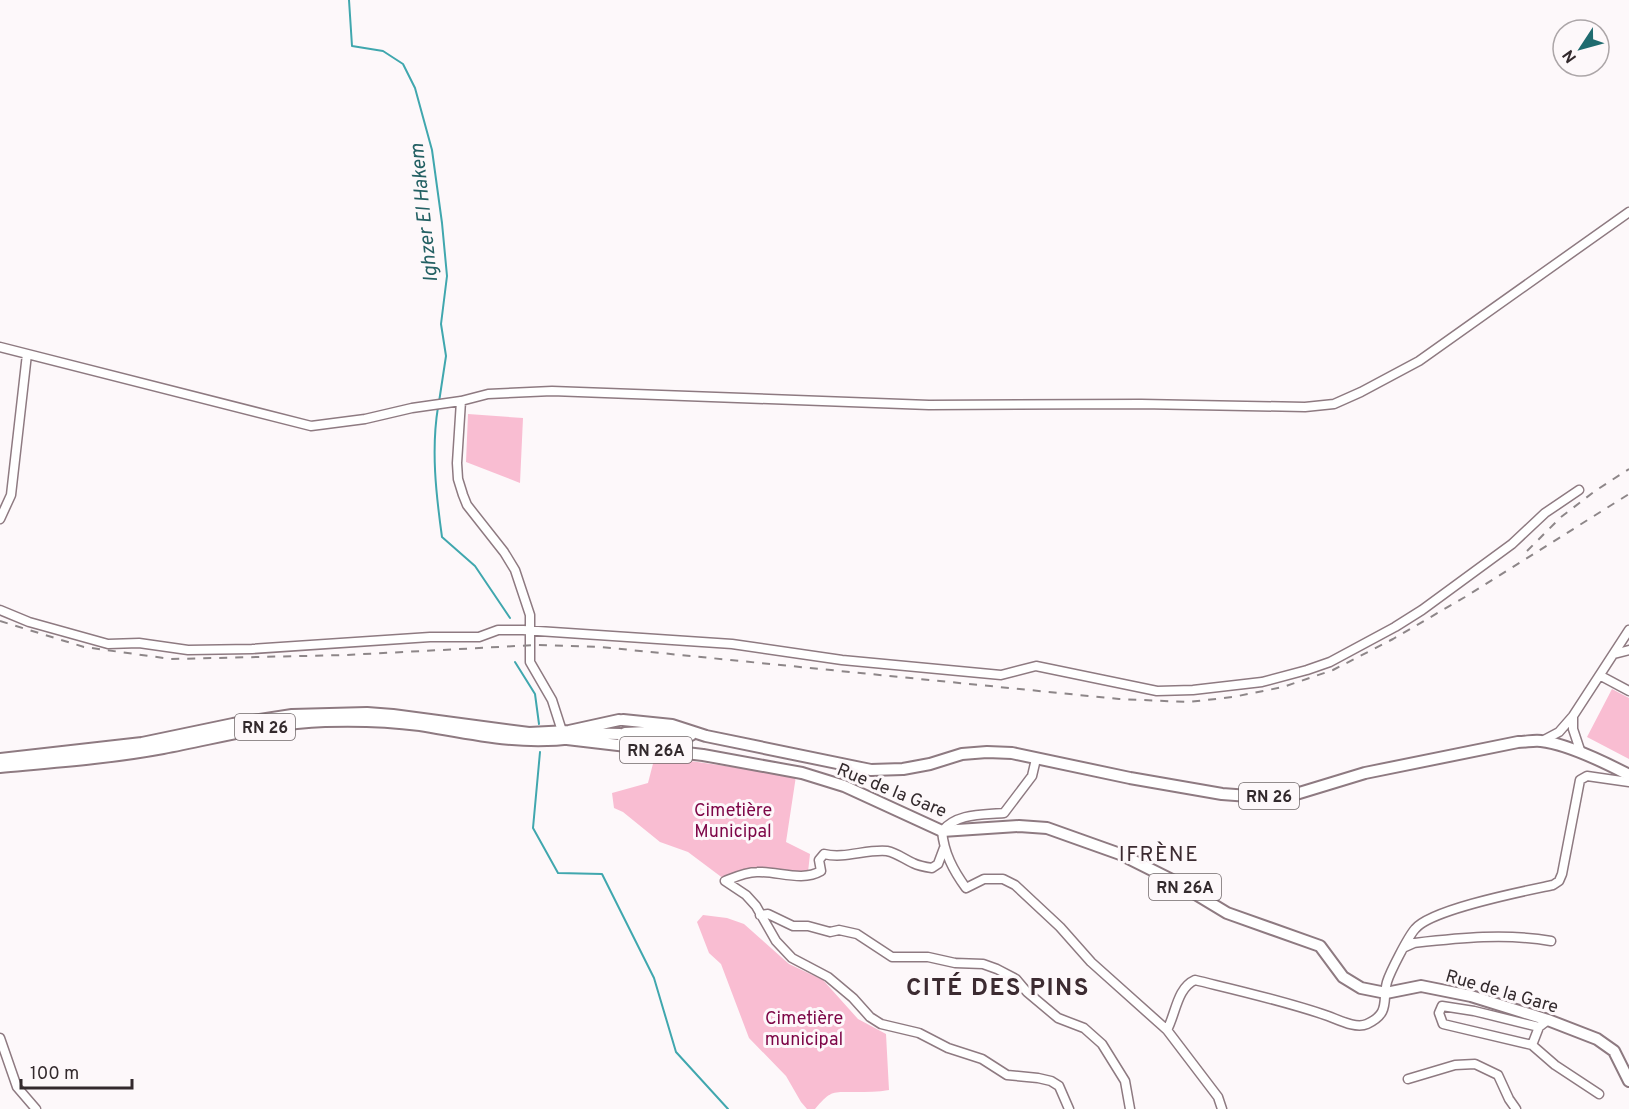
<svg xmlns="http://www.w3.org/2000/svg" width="1629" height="1109" viewBox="0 0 1629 1109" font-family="Overpass,sans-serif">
	<rect width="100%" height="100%" fill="#fdf8fa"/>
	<path fill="#f9bdd2" d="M468,414L523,418L520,483L466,462Z
		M1612,689L1629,698V759L1587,737Z
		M655,756L796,776L786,842L810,854L808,872L724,879L688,852L660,842L623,812L614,808L612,793L648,783Z
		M703,915L727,918L744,924L789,964L823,980L858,1019L886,1034L889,1090C878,1092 867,1092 856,1092C832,1092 831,1090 815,1109H807L801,1102L786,1076L749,1038L721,964L709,953L697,922Z"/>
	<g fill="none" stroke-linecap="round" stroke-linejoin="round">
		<path stroke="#40a7ae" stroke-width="2" d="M349,0L352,46L383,51L403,64L415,88L432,150L442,223L447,276L441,324L446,356L439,402
			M438,407C431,450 436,494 442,537L475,566L510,618
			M515,662L535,694L539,724
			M540,752L533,828L558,873L602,874L654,978L676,1052L728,1109"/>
		<defs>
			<path id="minor" d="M0,347L311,426L365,419L412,408L461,401L488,394L552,391L929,405L1141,404L1305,407L1334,404L1361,392L1419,361L1629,212
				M461,401L457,463L458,479L463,495L467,505L504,552L515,570L530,615V662L552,700L562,731
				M0,519L11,495L27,354
				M0,610L29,622L108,644L139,643L188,650L252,649L430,637H479L498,630H523L732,644L842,660L1001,675L1036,666L1157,691L1193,690L1262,682L1307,670L1330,662L1395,627L1422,610L1512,544L1545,513L1579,490
				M1614,654L1629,650
				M1601,676L1629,691
				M1573,717V729L1581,753
				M1542,741L1559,732L1573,716L1629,630
				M1036,759L1032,776L1004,813C982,815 957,813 942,831C944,853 953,870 966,888L984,879H1003L1015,885L1060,927L1091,962L1167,1030L1218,1097L1222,1109
				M944,848L938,864L932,868C925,867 919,866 913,863C904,859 897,853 887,851C866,849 845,859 824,854L819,860L821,871C802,882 778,871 757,872C746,872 735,877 725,881L746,895L756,906L776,941L792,958L828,977L853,998L870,1017L881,1024L919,1033L948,1048L982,1059L1007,1075L1038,1078L1051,1081L1059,1086L1069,1109
				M760,915L768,914L793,926H808L830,932L839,930L857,934L892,957H928L955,963L983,964L997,969L1016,979L1027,992L1058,1018L1084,1028L1102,1044L1125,1081L1130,1109
				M1405,947L1414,943C1460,938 1505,933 1551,941
				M1539,1027L1532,1045L1555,1065L1599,1094
				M1167,1030C1176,1013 1177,988 1195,980C1240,991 1285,1001 1328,1016C1339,1020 1356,1029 1367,1024C1391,1013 1382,1000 1387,982C1390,972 1408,937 1415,929C1431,909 1525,891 1553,885L1559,881L1562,874L1580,780L1587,776L1629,782
				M0,1038L17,1087L36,1109
				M1532,1045L1443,1024L1439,1013L1442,1006L1474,1011L1539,1027L1548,1020
				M1408,1079L1455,1065L1475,1064L1498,1075L1509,1099L1516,1109"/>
			<path id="major" d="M623,720L672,725L706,736L871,770L903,769L930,764L962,754L987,752L1012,753L1130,778L1222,794L1249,796L1296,794L1365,773L1518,742C1526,742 1534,740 1541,741C1568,744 1606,763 1629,775
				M575,733L620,734L627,742
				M625,733L637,740L647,743
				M625,733L646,732L691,735
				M567,739L703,755L802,773L844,786L942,831L1019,826L1047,828L1120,854L1174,881L1227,913L1320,946L1343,977L1361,988L1386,993L1421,986L1471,996L1548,1020L1597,1039L1614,1051L1629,1081
				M0,759L142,743L233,724L292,715L367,713L393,715L529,733L569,731L619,720
				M0,767C54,762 109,758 163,748C217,738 269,723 325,721C356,720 389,721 420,725C474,734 518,745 574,738"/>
		</defs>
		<use href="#minor" stroke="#8e7a81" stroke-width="11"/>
		<use href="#major" stroke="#8e7a81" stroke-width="14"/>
		<use href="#minor" stroke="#fff" stroke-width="8"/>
		<use href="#major" stroke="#fff" stroke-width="10"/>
		<path stroke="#8d8688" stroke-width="2" stroke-dasharray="8 8" stroke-linecap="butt" d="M1527,551L1561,517L1595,491L1629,469
			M0,621L84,647L171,659L346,655L536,645L601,647L1119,699L1188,702L1233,697L1283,687L1333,670L1393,639L1465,597L1629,494"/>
	</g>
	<g text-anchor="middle" stroke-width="6" stroke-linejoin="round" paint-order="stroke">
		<g fill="#fdf8fa" stroke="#70686a" stroke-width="1.5">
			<rect x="235" y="714" width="60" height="26" rx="4.5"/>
			<rect x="620" y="737" width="72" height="26" rx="4.5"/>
			<rect x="1239" y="783" width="60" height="26" rx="4.5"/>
			<rect x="1149" y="874" width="72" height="26" rx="4.5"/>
		</g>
		<g font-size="16" font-weight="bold" fill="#332a2d">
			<text x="265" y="733">RN 26</text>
			<text x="656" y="756">RN 26A</text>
			<text x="1269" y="802">RN 26</text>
			<text x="1185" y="893">RN 26A</text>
		</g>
		<g font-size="18" fill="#332a2d" stroke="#fdf8fa">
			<text transform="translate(892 790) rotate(22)" y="6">Rue de la Gare</text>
			<text transform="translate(1502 991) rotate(16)" y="6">Rue de la Gare</text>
		</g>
		<g font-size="18" fill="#7d0647" stroke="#fdf8fa">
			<text x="733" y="816">Cimetière<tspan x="733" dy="21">Municipal</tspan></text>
			<text x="804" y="1024">Cimetière<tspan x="804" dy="21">municipal</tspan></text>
		</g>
		<g font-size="20" font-style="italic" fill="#236063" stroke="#fdf8fa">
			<text transform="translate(423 213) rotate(-96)" y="7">Ighzer El Hakem</text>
		</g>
		<g font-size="21" letter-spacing="1.5" fill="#3c2b31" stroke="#fdf8fa">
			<text x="1159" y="861">IFRÈNE</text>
		</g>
		<g font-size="24" font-weight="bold" letter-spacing="1.5" fill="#3c2b31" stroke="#fdf8fa">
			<text x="998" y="995">CITÉ DES PINS</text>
		</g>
	</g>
	<g transform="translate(1581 48) rotate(234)"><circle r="28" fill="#fdf8fa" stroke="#aca6a8" stroke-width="1.5"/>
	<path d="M0-4.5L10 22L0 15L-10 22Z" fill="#1f6b6f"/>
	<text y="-9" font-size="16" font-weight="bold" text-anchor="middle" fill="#332a2d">N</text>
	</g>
	<path d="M21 1079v9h111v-9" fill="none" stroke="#332a2d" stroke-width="3"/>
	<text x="30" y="1079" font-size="18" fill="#332a2d" stroke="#fdf8fa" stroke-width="4.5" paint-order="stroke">100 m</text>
</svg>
